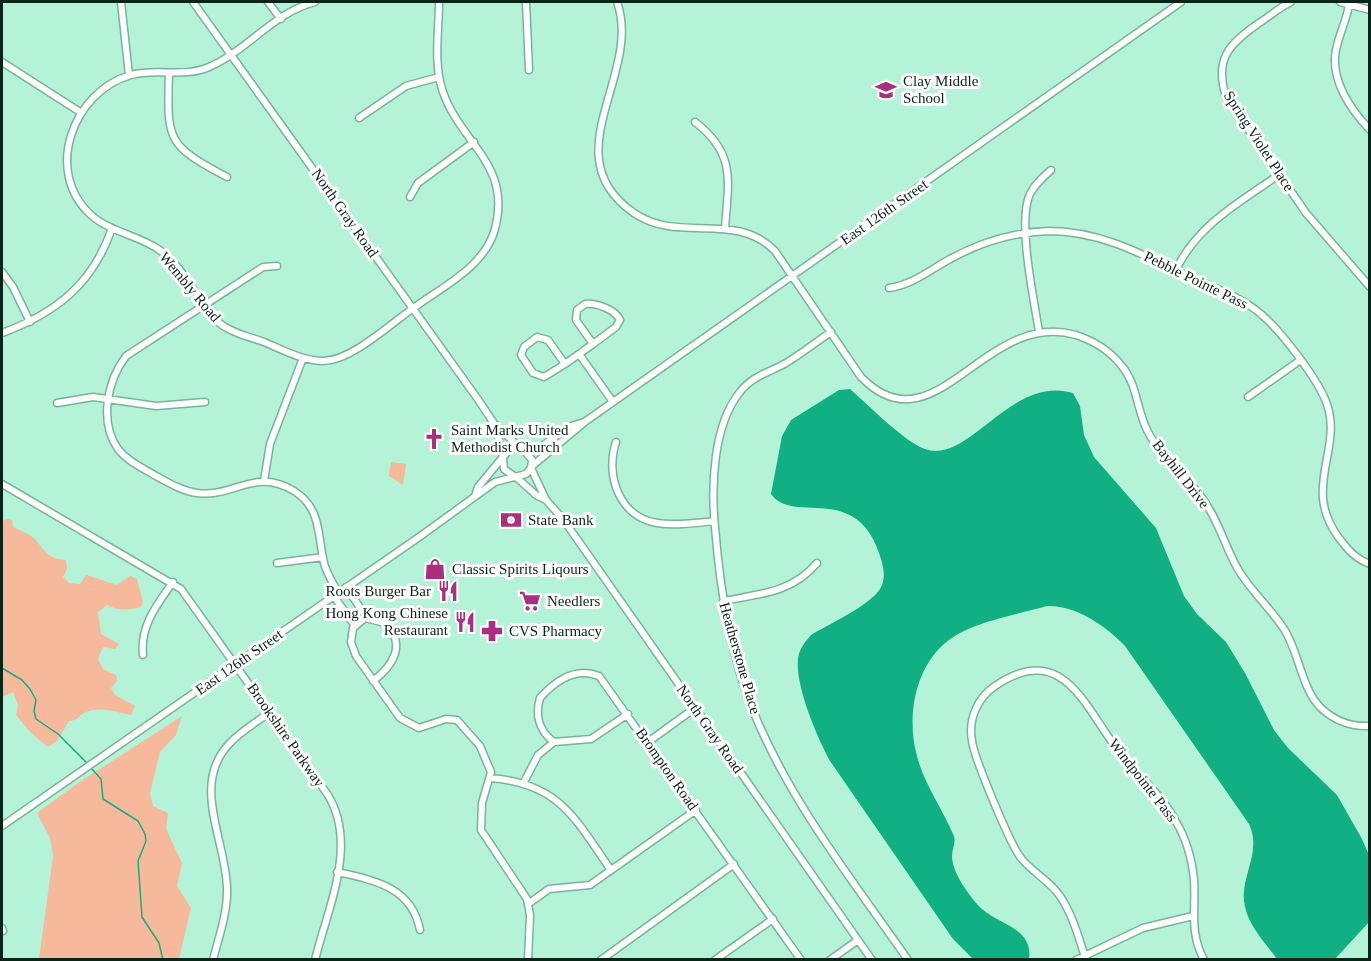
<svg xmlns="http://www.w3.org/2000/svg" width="1371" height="961" viewBox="0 0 1371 961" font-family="Georgia,serif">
	<rect width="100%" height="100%" fill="#b4f3d7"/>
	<path fill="#f6b99c" d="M391,462L406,464L403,485L389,476Z
		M8,519L12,520L13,527C19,530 30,534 35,539C45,551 48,559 66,560L67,569L63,577L69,583L80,584L86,575L117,585L130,576L137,579L143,602L141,607C129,610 118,611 107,605L98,612L101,634L119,644L115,649L103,647L98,659L103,669L116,675L117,681L111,688L115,695L135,706L131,715C116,712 101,706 86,712C79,715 77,721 69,721L57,741L48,747L30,732L16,715L18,705L13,692L2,697V521Z
		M182,716L176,735L160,752L150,793L153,806L168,813L166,829L182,863L177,886L191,908L179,959H39L53,856L50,838L37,813L78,783Z"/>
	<path fill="#10b082" d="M850,389C867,404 906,443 925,449C969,465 1011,374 1073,393L1080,406L1084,435L1094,457L1156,528L1184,596L1197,614L1226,642L1245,673L1274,730L1288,748L1337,795L1362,839L1369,855V922L1335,959H1277C1266,944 1249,926 1245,907C1238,878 1263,853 1249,824L1125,646C1106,626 1076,605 1047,606C1019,614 972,622 949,640C915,665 906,717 917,756C924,784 942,808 953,834C957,842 952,848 952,856C952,872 967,892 977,904C993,924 1034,926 1029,959H973L953,939L830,761C817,737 795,686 798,659C799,649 805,642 811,635C829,624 869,606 880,589C887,578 883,564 879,553C855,482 793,525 771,494L782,436L791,420L839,390Z"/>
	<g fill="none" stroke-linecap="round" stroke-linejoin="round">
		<path stroke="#10b082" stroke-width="1.5" d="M2,668L22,680L30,689L36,700L34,711L36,719L58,734L88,764
			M91,768L101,779L103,799L138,821L145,834L146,841L138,861L142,917L159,943L163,960"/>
		<defs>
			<path id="minor" d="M121,2L129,75
				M193,2L477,398L495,425L503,457
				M268,2L281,19
				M315,2C274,12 247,51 209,67C184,78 156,68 131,75C73,91 43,172 91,215C111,233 140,235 161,251C186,269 196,301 218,322C229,332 250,337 264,342C283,350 303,361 324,361C353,360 391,323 415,307C444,286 485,266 495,229C512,164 461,144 443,92C433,64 439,30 439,2
				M526,2L529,70
				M617,2C643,74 551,156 634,213C679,244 735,210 775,251L861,377C935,453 985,308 1076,335C1094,341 1110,351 1121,365C1138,385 1136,409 1148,432C1161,457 1186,476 1202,498C1219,520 1225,548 1239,571C1252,592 1271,609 1284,629C1299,652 1301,687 1320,707C1333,720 1351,727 1370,726
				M1291,2C1280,7 1270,16 1259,23C1229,44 1214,59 1226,97L1306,213L1370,287
				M1340,2L1370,10
				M1349,4C1347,20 1339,34 1336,50C1330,79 1350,109 1370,130
				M2,62L80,112
				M169,73C167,140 166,145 227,177
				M359,118L406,86L439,77
				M695,122C737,154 728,182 725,229
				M410,197L418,183L474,142
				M277,266L263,267L126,356C107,381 99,422 118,449C127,461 143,468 156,476C169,483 182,491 197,493C233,498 255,467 294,491C320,507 318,532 323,559C325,571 332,582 338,592
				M1176,270C1197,225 1240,202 1280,174
				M2,272L13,287L30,322
				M889,288C912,285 930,270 950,259C981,242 1013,232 1049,231C1103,231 1147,257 1194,279C1217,289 1243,298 1262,315C1281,331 1315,376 1325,399C1346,448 1300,486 1339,538C1348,550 1356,559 1370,564
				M585,304C596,303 615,309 620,320L616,327L593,344L576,320L577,310Z
				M831,332C816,342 801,354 786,363C770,372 752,376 740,392C713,425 711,486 715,527C720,590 730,655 754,713C791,803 853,881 908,960
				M1039,332C1034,300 1017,221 1030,194C1035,184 1043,177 1051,170
				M2,333C56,313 93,284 112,228
				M537,337L548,340L565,364L544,377L533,373L521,355L524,347Z
				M579,354L613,402
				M565,364L593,344
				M1248,397L1299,361
				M57,403L93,397L156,406L205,402
				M496,425L521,449
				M616,442C605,475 619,517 657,523C675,526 696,523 714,521
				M503,458L504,469L515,477
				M531,467L586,421L1181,2
				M531,468L546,500L563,519L872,960
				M516,477L536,495L546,500
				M264,481L270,444L303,358
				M2,484L181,589L328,795C358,845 328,907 315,960
				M475,496L478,487L508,451L516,448L541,447L568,427L584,422
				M277,563L323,557
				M346,587L367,618
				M333,595L355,626
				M723,601C759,594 792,593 817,563
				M143,655C140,626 156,606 173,582
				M373,681C393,666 407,644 385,623L365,618L353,628L351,642L356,656L400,718L419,728L446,719L457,720L480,746L491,772L482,803L481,830L527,899L530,915L528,960
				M554,742C539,731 535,715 540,698C556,680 576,667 599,676L801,960
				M554,742L591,739L628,714
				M648,742L695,708
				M490,778C560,783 575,819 611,870
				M524,782L538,755L554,742
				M2,826L422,535L495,482L526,474L531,468L532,460L523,449
				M337,872C374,880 412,887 420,930
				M528,904L549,889L590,885L696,810
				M2,928L3,931
				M213,960C219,936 228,912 227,888C226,840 190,784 230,743C241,731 257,722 270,712
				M601,960L734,864
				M715,960L773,919
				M830,960L858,940
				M1076,960L1143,928L1193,916
				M1086,960C1079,939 1073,915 1060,896C1050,881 1033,873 1021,858C1011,846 974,758 972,741C968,720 977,698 995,686C1064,639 1085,709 1120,753C1138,776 1161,794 1175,820C1186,838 1192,859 1194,880C1196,909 1189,932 1204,960"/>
		</defs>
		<use href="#minor" stroke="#77b49a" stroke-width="9"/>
		<use href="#minor" stroke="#fff" stroke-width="6"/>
	</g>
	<defs>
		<symbol id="school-bare" viewBox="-9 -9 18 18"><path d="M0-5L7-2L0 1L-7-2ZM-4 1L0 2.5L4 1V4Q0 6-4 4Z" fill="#ac2f7f" stroke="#fff" stroke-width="2.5" paint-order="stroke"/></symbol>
		<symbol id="church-bare" viewBox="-9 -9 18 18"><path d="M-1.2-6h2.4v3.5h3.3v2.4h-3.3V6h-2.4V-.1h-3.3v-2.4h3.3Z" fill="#ac2f7f" stroke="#fff" stroke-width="2.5" paint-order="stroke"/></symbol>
		<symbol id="bank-bare" viewBox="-9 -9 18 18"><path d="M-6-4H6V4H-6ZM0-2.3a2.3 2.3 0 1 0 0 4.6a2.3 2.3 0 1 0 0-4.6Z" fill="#ac2f7f" stroke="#fff" stroke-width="2.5" paint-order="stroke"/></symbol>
		<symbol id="shop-bare" viewBox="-9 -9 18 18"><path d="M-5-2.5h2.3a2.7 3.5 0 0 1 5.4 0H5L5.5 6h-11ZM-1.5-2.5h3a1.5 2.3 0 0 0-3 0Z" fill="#ac2f7f" stroke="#fff" stroke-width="2.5" paint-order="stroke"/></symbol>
		<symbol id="restaurant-bare" viewBox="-9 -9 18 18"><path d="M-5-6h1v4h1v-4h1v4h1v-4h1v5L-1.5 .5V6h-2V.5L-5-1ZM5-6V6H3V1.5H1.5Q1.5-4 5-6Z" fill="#ac2f7f" stroke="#fff" stroke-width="2.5" paint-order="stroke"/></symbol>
		<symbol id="supermarket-bare" viewBox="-9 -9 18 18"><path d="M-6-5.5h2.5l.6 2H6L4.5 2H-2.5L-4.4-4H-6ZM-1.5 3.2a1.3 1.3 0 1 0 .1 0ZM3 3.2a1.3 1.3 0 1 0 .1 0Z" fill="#ac2f7f" stroke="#fff" stroke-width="2.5" paint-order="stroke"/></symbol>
		<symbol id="pharmacy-bare" viewBox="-9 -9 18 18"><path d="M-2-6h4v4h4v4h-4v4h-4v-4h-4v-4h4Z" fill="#ac2f7f" stroke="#fff" stroke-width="2.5" paint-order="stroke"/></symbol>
	</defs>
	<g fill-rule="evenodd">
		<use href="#school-bare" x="871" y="75" width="30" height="30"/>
		<use href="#church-bare" x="419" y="424" width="30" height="30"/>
		<use href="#bank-bare" x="496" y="505" width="30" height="30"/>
		<use href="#shop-bare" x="420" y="554" width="30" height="30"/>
		<use href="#restaurant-bare" x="433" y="576" width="30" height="30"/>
		<use href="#supermarket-bare" x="515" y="586" width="30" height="30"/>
		<use href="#restaurant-bare" x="450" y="607" width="30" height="30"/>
		<use href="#pharmacy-bare" x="477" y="616" width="30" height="30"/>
	</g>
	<g text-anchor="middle" stroke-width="6" stroke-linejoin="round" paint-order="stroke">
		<g font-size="15" fill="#0a241a" stroke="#fff" text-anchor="start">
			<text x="903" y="86">Clay Middle<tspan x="903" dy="17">School</tspan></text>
			<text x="451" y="435">Saint Marks United<tspan x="451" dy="17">Methodist Church</tspan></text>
			<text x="528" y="525">State Bank</text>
			<text x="452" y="574">Classic Spirits Liqours</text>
			<text x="431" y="596" text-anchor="end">Roots Burger Bar</text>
			<text x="547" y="606">Needlers</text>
			<text x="448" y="618" text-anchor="end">Hong Kong Chinese<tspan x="448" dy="17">Restaurant</tspan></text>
			<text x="509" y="636">CVS Pharmacy</text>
		</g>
		<g font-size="15" fill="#0a241a" stroke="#fff">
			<text transform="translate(1259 141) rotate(57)" y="5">Spring Violet Place</text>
			<text transform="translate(884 212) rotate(-35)" y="5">East 126th Street</text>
			<text transform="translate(345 213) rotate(55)" y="5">North Gray Road</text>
			<text transform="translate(1196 280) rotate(26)" y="5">Pebble Pointe Pass</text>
			<text transform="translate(190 287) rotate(50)" y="5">Wembly Road</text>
			<text transform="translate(1181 474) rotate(52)" y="5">Bayhill Drive</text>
			<text transform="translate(740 658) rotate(74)" y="5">Heatherstone Place</text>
			<text transform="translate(239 662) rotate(-35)" y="5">East 126th Street</text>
			<text transform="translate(710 729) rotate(55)" y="5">North Gray Road</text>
			<text transform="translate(286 735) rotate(55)" y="5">Brookshire Parkway</text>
			<text transform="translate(667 769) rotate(55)" y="5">Brompton Road</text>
			<text transform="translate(1143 780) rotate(52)" y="5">Windpointe Pass</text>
		</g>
	</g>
	<rect width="1371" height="961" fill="none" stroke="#0a241a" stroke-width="6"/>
</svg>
